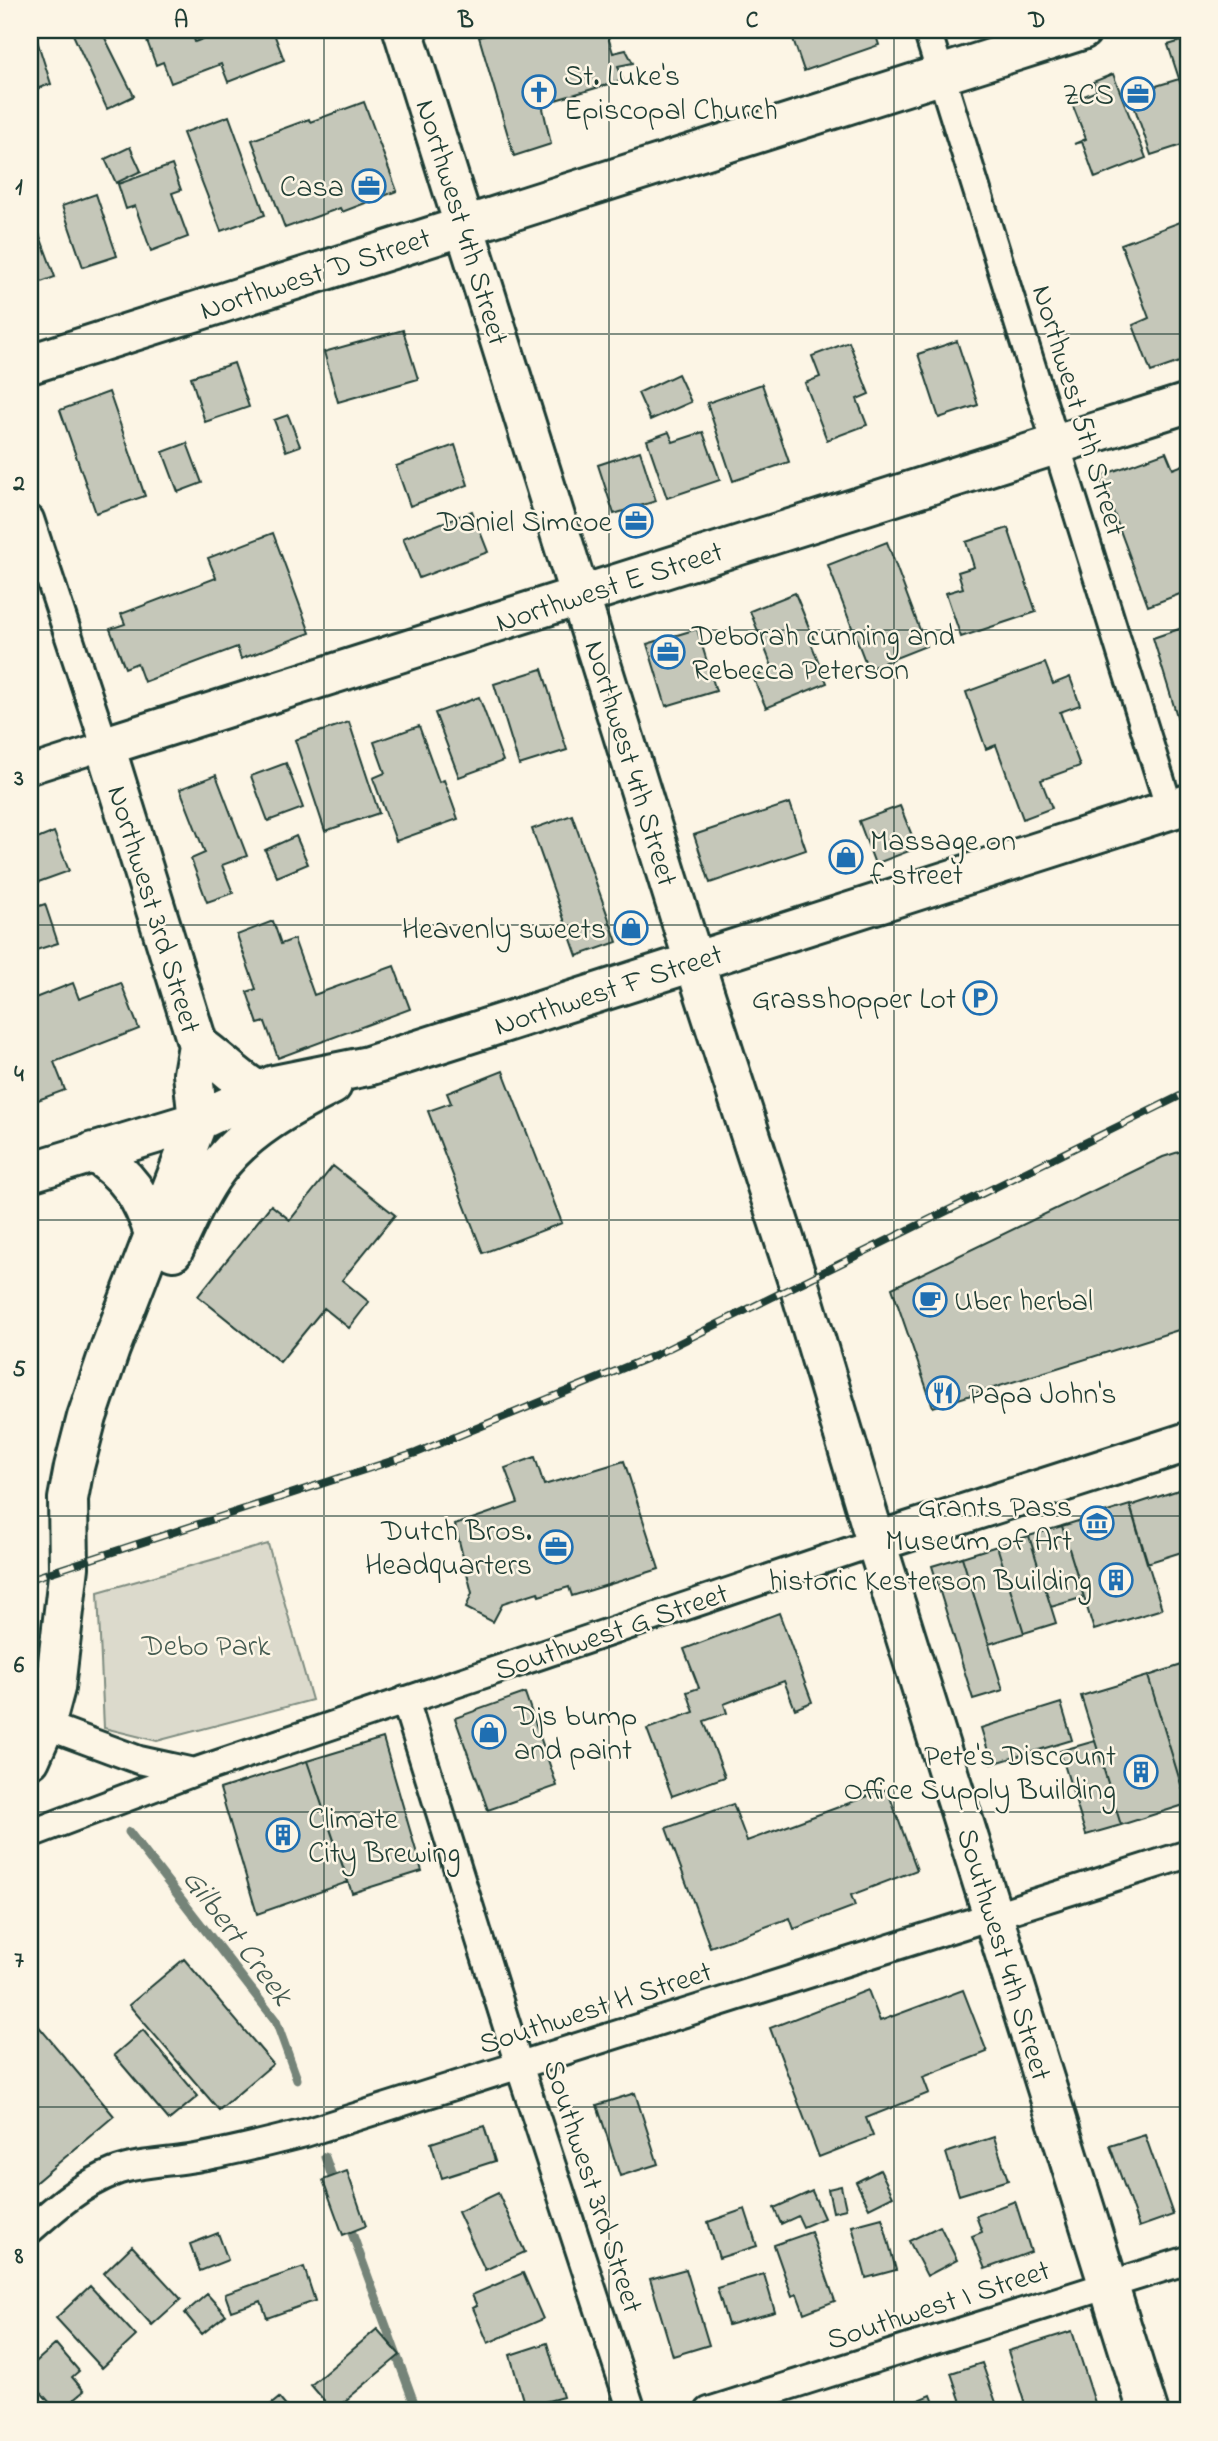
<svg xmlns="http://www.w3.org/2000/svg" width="1218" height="2441" viewBox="0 0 1218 2441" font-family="'Indie Flower',sans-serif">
	<rect width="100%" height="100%" fill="#fcf5e5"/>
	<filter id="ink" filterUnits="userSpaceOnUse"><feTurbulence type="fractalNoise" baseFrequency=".0143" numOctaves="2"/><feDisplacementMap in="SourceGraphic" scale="14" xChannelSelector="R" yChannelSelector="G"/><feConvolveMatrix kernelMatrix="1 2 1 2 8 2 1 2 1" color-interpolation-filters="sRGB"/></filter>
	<g filter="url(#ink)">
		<path fill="#dcdacc" stroke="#7e8c80" stroke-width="2" d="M268,1544L312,1700L157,1741L104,1728L98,1592Z"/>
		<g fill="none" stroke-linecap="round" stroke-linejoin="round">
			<path stroke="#758479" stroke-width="9" d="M129,1832L276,2021L297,2079
				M325,2157L335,2185
				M348,2222L417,2411"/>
		</g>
		<path fill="#c5c7b9" stroke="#1f3d34" stroke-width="2" d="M71,30H101L134,96L107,109Z
			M143,30H191L195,42L219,33L218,30H260L262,35L273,31L284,60L228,82L221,64L171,83L163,62L156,65Z
			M504,30H606L613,53L626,50L633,63L618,66L623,80L542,104L551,144L514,156L479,37Z
			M790,30H874L879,45L804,71Z
			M34,31L51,84L30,91V32Z
			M1188,39V106L1168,45Z
			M1113,74L1146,158L1095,178L1082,142L1074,144L1086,139L1071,101L1097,91L1093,82Z
			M1179,79L1188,106V143L1151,155L1130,94Z
			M364,102L397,191L342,212L340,208L285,228L252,140L309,119L310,122Z
			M229,116L265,215L221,231L183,133Z
			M130,147L141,171L116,183L105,159Z
			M172,165L181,190L172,193L188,237L151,251L135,206L126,209L118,184Z
			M96,194L117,256L83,267L62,206Z
			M1183,221L1188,236V359L1151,372L1133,325L1149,318L1121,244Z
			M37,228L55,277L30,286V230Z
			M403,330L418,379L338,402L324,352Z
			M957,341L978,405L939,418L918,354Z
			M849,342L869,394L857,399L867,425L827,440L805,383L820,377L812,356Z
			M234,363L249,407L205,422L191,377Z
			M678,374L691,402L650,420L638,393Z
			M762,384L789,462L733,481L707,403Z
			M109,392L145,496L96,513L60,410Z
			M288,415L300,446L286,451L274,420Z
			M669,432L673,442L703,432L720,480L667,498L647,440Z
			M187,443L202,483L178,492L163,452Z
			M455,445L468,485L410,506L396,466Z
			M640,451L656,501L614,514L598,465Z
			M1166,452L1173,469L1188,463V591L1148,606L1100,476Z
			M472,511L488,552L419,578L403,538Z
			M1008,528L1036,612L961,637L946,593L963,588L958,572L974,567L966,542Z
			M273,533L310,633L241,659L237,647L144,682L137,663L125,668L110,629L125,624L121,614L216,578L208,558Z
			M887,542L926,646L868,669L828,565Z
			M795,593L815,642L811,643L827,683L766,708L753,677L773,669L750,611Z
			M1188,626V752L1153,638Z
			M697,629L716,691L666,706L647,644Z
			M1045,663L1053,684L1070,677L1080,705L1060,712L1080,766L1041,780L1052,808L1023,819L996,745L986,749L966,692Z
			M542,669L567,750L519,765L494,684Z
			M479,697L503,761L459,777L435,713Z
			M349,722L379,813L325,831L295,740Z
			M419,726L439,782L444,780L458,819L396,841L373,778L385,773L374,742Z
			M286,763L303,808L268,821L251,776Z
			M216,775L247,856L222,865L233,893L207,902L191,859L205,853L180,789Z
			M790,803L806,850L710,883L694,835Z
			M900,806L917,848L875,864L859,821Z
			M572,815L617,942L577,956L532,829Z
			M54,832L69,871L30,885V842Z
			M296,836L308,864L277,877L265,850Z
			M45,904L58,943L30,952V909Z
			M273,921L281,944L294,939L314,995L394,966L410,1009L278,1058L265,1022L258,1024L247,992L256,989L237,935Z
			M73,983L79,999L121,983L139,1029L54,1062L65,1090L30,1103V1000Z
			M503,1071L562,1223L483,1253L428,1111L451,1103L447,1093Z
			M1188,1149V1327L933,1407L892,1288L1163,1157Z
			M333,1166L395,1215L342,1280L369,1302L349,1328L324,1308L280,1362L198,1296L271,1205L290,1220Z
			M535,1457L544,1485L624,1461L659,1569L572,1596L569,1587L539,1596L538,1592L503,1603L493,1622L466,1608L472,1593L455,1525L518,1503L505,1468Z
			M1188,1487V1550L1147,1563L1130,1506Z
			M1130,1505L1162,1609L1094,1630L1062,1526Z
			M1062,1526L1084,1597L1051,1607L1029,1536Z
			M1029,1536L1056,1623L1024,1633L997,1546Z
			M997,1546L1024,1633L989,1644L962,1557Z
			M962,1557L1003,1690L973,1699L932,1566Z
			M779,1613L812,1702L795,1709L784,1681L724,1704L727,1713L704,1721L725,1777L672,1796L647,1729L694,1712L687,1692L699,1688L684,1649Z
			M1188,1663V1803L1187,1804L1148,1676Z
			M1148,1676L1187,1804L1121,1825L1081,1696Z
			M525,1693L557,1786L488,1810L455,1718Z
			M1061,1703L1072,1740L992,1764L981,1728Z
			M383,1738L422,1871L352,1893L307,1761Z
			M1095,1741L1121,1825L1086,1835L1060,1751Z
			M307,1761L348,1882L257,1914L220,1789Z
			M887,1789L917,1870L851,1895L855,1906L794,1929L790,1918L710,1947L666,1828L733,1804L747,1841Z
			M184,1959L273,2064L219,2110L129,2005Z
			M868,1990L880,2021L963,1990L987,2052L923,2077L929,2093L866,2118L873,2136L819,2157L770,2028Z
			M30,2016L114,2116L30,2187Z
			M143,2030L198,2096L169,2120L114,2055Z
			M635,2093L658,2164L620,2176L597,2105Z
			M484,2126L495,2161L442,2178L431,2143Z
			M1145,2135L1173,2215L1139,2227L1110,2146Z
			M994,2137L1008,2180L959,2195L946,2153Z
			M880,2170L893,2196L869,2208L856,2182Z
			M347,2171L366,2226L343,2235L323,2180Z
			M841,2186L846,2209L833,2212L828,2189Z
			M812,2191L824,2218L803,2227L798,2216L781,2224L774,2208Z
			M498,2193L525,2252L485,2270L458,2212Z
			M1015,2201L1031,2252L985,2269L972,2236L982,2232L976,2216Z
			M745,2209L757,2246L719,2258L708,2222Z
			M882,2218L896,2270L866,2278L852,2226Z
			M940,2226L957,2260L927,2276L909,2241Z
			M811,2232L835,2301L804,2313L797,2294L792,2296L774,2245Z
			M218,2233L228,2260L200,2271L190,2244Z
			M132,2246L181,2299L152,2325L104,2273Z
			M304,2267L315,2301L267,2318L261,2301L231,2311L225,2294Z
			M686,2269L709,2345L673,2356L650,2279Z
			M523,2273L543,2319L488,2343L473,2308L477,2306L472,2295Z
			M764,2274L775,2312L728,2325L717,2288Z
			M90,2286L136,2336L102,2368L56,2318Z
			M207,2294L226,2315L202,2334L185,2313Z
			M377,2329L400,2355L333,2411L311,2385Z
			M1072,2331L1097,2409L1090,2411H1027L1008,2351Z
			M547,2343L563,2397L525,2407L510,2355Z
			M56,2344L79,2371L72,2377L84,2391L60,2411H57L30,2380V2367Z
			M982,2363L999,2411H964L951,2373Z
			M931,2395L937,2411H904L902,2407Z
			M279,2398L290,2411H263Z"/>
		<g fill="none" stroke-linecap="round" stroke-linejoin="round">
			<defs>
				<path id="street" d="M927,30L1170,810
					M30,519L105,746L30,770
					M405,1700L519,2065L632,2411
					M45,1725L139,1760L194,1772
					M30,1834L194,1772L876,1542
					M30,2230C56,2207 81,2185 114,2172C138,2163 164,2163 189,2159C228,2153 266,2143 305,2133L1188,1854
					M709,2411L1188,2260"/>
				<path id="secondary" d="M403,30L684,930L799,1285L876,1542L1148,2411
					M30,364L1082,30
					M198,1045C219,1059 235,1078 258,1091
					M93,1152C129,1176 141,1195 155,1236
					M30,1172L198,1121L274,1085L368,1066L1188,804
					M173,1251C186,1224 198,1194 216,1170C244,1131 290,1106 332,1085
					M876,1542L1188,1442
					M30,1759L45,1725L55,1688L69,1567L68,1499L74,1467L87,1417L110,1349L198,1121L193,1074L198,1045L105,746L1188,403"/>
			</defs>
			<use href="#street" stroke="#1f3d34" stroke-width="32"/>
			<use href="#secondary" stroke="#1f3d34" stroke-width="44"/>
			<use href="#street" stroke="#fcf5e5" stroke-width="26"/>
			<use href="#secondary" stroke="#fcf5e5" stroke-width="38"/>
			<defs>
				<path id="rail" d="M30,1579L416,1453L655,1355L1188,1092"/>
			</defs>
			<use href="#rail" stroke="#1f3d34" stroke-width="8"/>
			<use href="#rail" stroke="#fcf5e5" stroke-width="5" stroke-dasharray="16" stroke-linecap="butt"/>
		</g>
	</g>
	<path fill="none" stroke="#1f3d34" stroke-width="2" stroke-opacity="0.55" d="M324,30V2411M609,30V2411M894,30V2411M30,334H1188M30,630H1188M30,925H1188M30,1220H1188M30,1516H1188M30,1812H1188M30,2107H1188"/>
	<defs>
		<symbol id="church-ring" viewBox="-11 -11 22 22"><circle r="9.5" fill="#fcf5e5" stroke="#1f6fb2" stroke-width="1.5"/><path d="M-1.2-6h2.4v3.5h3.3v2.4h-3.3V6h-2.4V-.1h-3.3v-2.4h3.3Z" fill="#1f6fb2"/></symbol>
		<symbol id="office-ring" viewBox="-11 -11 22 22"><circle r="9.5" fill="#fcf5e5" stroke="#1f6fb2" stroke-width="1.5"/><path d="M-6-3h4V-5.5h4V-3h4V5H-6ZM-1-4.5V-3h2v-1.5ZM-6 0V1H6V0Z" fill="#1f6fb2"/></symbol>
		<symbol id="shop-ring" viewBox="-11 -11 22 22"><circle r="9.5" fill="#fcf5e5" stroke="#1f6fb2" stroke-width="1.5"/><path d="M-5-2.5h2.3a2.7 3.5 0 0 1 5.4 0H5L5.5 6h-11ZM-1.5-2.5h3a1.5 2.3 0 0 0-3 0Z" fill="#1f6fb2"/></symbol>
		<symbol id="parking-ring" viewBox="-11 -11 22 22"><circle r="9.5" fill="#fcf5e5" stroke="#1f6fb2" stroke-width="1.5"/><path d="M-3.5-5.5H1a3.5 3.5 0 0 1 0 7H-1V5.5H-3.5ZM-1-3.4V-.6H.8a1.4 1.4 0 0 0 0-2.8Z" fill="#1f6fb2"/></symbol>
		<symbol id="cafe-ring" viewBox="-11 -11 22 22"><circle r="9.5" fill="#fcf5e5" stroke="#1f6fb2" stroke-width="1.5"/><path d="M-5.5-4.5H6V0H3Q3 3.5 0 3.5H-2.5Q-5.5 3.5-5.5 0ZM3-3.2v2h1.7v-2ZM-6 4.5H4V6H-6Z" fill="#1f6fb2"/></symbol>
		<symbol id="restaurant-ring" viewBox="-11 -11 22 22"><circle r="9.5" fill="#fcf5e5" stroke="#1f6fb2" stroke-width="1.5"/><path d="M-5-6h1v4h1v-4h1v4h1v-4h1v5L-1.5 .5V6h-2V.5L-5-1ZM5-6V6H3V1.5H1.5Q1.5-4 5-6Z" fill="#1f6fb2"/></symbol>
		<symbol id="museum-ring" viewBox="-11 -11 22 22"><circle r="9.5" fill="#fcf5e5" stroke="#1f6fb2" stroke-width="1.5"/><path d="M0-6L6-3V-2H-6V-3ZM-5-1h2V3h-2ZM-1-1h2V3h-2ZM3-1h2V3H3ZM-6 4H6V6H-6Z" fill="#1f6fb2"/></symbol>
		<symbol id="building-ring" viewBox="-11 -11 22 22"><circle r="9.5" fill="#fcf5e5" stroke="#1f6fb2" stroke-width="1.5"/><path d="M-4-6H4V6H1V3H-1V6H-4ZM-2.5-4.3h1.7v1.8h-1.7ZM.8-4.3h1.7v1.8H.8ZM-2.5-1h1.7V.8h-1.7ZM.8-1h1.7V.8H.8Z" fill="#1f6fb2"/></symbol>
	</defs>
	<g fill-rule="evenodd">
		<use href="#church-ring" x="520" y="73" width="38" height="38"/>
		<use href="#office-ring" x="1119" y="75" width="38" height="38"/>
		<use href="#office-ring" x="350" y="167" width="38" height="38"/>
		<use href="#office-ring" x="617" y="502" width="38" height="38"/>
		<use href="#office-ring" x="649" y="633" width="38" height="38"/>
		<use href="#shop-ring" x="827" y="838" width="38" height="38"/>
		<use href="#shop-ring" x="612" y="909" width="38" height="38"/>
		<use href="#parking-ring" x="961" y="979" width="38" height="38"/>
		<use href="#cafe-ring" x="911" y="1281" width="38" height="38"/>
		<use href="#restaurant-ring" x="924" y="1374" width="38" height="38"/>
		<use href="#museum-ring" x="1078" y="1504" width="38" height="38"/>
		<use href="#office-ring" x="537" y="1528" width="38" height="38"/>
		<use href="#building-ring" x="1097" y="1561" width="38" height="38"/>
		<use href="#shop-ring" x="470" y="1713" width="38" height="38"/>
		<use href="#building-ring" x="1122" y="1753" width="38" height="38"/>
		<use href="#building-ring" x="264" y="1816" width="38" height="38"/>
	</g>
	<g text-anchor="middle" stroke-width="5" stroke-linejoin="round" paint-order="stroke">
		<g font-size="30" fill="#1f3d34" stroke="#fcf5e5" text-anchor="end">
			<text x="564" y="85" text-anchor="start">St. Luke's<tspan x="564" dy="34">Episcopal Church</tspan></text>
			<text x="1114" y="104">ZCS</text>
			<text x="344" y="196">Casa</text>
			<text x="612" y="531">Daniel Simcoe</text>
			<text x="692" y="645" text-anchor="start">Deborah cunning and<tspan x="692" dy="34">Rebecca Peterson</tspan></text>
			<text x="870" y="850" text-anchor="start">Massage on<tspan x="870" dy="34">f street</tspan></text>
			<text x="606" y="938">Heavenly sweets</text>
			<text x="956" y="1008">Grasshopper Lot</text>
			<text x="954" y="1310" text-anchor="start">Uber herbal</text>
			<text x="968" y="1403" text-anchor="start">Papa John's</text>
			<text x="1072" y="1516">Grants Pass<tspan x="1072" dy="34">Museum of Art</tspan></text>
			<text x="532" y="1540">Dutch Bros.<tspan x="532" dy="34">Headquarters</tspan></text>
			<text x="1092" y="1590">historic Kesterson Building</text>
			<text x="514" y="1725" text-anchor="start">Djs bump<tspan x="514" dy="34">and paint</tspan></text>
			<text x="1116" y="1765">Pete's Discount<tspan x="1116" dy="34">Office Supply Building</tspan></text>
			<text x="308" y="1828" text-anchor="start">Climate<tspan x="308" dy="34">City Brewing</tspan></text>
		</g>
		<g font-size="30" fill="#1f3d34" stroke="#fcf5e5">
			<text transform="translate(463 222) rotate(73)" y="10">Northwest 4th Street</text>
			<text transform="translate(315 273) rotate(-18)" y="10">Northwest D Street</text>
			<text transform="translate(1080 410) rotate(73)" y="10">Northwest 5th Street</text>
			<text transform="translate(609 586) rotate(-18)" y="10">Northwest E Street</text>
			<text transform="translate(632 763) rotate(73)" y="10">Northwest 4th Street</text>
			<text transform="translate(155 909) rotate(73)" y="10">Northwest 3rd Street</text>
			<text transform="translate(608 989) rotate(-18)" y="10">Northwest F Street</text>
			<text transform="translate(611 1631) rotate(-19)" y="10">Southwest G Street</text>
			<text transform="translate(1005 1954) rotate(73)" y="10">Southwest 4th Street</text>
			<text transform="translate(595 2007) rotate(-18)" y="10">Southwest H Street</text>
			<text transform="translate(594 2186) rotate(72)" y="10">Southwest 3rd Street</text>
			<text transform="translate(938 2304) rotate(-18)" y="10">Southwest I Street</text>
		</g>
		<g font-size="30" fill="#455c52" stroke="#fcf5e5">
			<text x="206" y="1655">Debo Park</text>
		</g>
		<g font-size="32" font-style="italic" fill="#435a51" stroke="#fcf5e5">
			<text transform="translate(239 1936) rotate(53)" y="11">Gilbert Creek</text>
		</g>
	</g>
	<rect width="1218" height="2441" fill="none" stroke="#fcf5e5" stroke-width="77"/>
	<rect x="38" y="38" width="1142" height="2364" fill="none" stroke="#1f3d34" stroke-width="2.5"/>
	<g font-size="23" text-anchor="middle" font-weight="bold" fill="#1f3d34">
		<text x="181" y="27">A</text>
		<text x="466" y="27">B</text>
		<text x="752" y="27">C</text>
		<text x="1037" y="27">D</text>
		<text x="19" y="194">1</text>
		<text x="19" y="490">2</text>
		<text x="19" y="785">3</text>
		<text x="19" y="1081">4</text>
		<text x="19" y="1376">5</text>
		<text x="19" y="1672">6</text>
		<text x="19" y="1967">7</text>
		<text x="19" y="2263">8</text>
	</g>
</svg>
